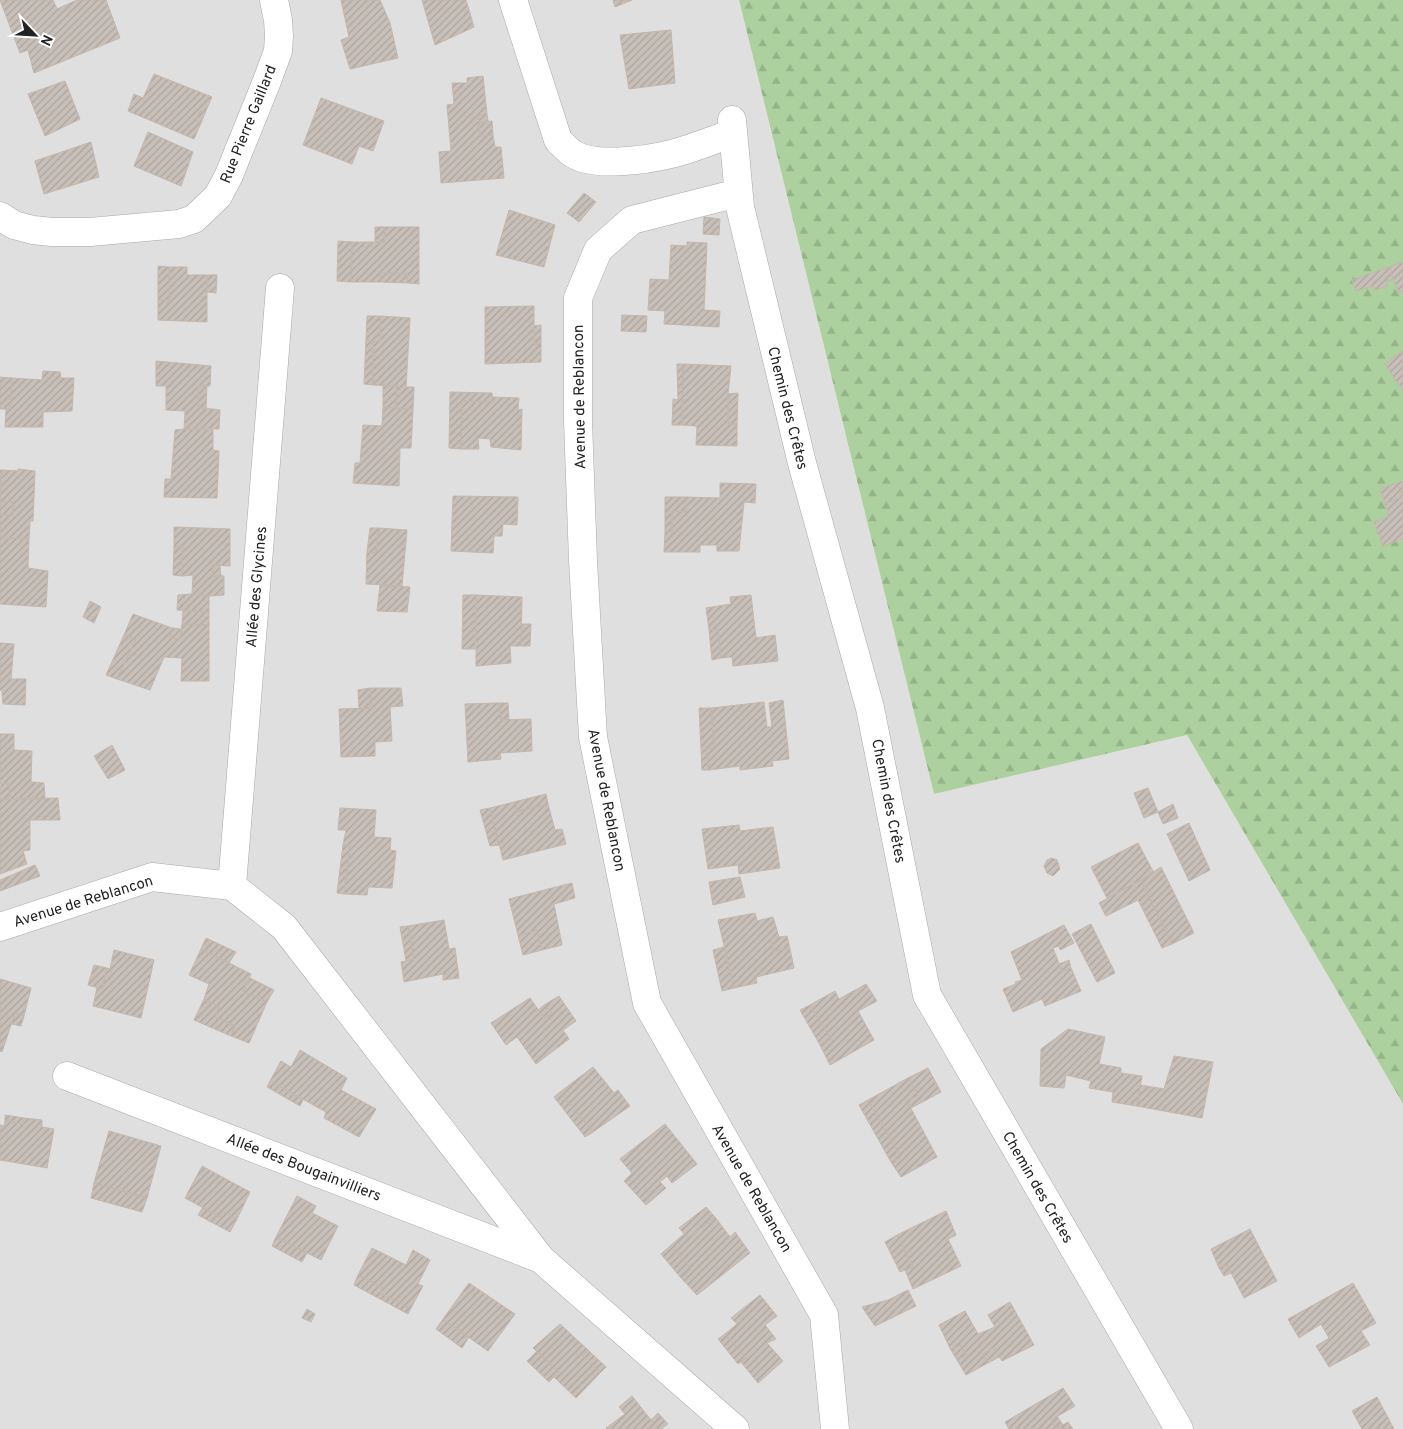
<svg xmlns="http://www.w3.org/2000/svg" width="1403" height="1429" viewBox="0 0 1403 1429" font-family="Overpass,sans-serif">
	<defs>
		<pattern id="forest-firs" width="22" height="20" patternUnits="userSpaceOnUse" patternTransform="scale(1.25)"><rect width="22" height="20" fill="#add19e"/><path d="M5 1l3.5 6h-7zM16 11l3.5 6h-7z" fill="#95b388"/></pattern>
		<pattern id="building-hatch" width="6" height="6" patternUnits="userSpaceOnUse" patternTransform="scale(1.25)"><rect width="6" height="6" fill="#c7bfb8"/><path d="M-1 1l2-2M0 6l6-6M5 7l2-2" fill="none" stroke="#aba49e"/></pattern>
	</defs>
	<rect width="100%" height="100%" fill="#f2efe9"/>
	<path fill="#e0dfdf" d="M0,0H739L934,794L1187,735L1403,1104V1429H0Z"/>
	<path fill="url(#forest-firs)" d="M739,0H1403V1104L1187,735L934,794Z"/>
	<path fill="url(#building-hatch)" stroke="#c4b6ab" d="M0,0H53L57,9L77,0H106L120,38L34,73L28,50L20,53Z
		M341,0H380L390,23L398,58L350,69L341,40L349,37Z
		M422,0H466L474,27L435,45Z
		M613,0H632L615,7Z
		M671,30L675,83L629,89L620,35Z
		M154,74L212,97L205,113L200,111L196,120L201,123L194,139L128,111L134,94L143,98Z
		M483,76L487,114L478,115L480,136L493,135L495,147H501L504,178L441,183L439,152L451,151L447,105L454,104L452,83H467V78Z
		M65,81L80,119L45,136L28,94Z
		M321,98L384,121L373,151L359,146L352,164L303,145Z
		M200,111L205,113L201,123L196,120Z
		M487,114L488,121L479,123L478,115Z
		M492,121L493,135L480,136L479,123Z
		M148,132L193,152L181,186L134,166Z
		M91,142L99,177L44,194L35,161Z
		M584,193L596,202L579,222L567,213Z
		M509,210L555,225L544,267L496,255Z
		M704,217L720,219L719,235L703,234Z
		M375,227H385V242H375Z
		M385,227H419V284L408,283L407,274L380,273L381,282H351L352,242H385Z
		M338,241L352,242L351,282L337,281Z
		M687,242L707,243L704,310L720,311L719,327L664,324L665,311L648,310L650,279L669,280L671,245L687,246Z
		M1403,262V291L1399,293L1389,267Z
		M158,266L169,267L170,300H158Z
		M169,267H187V275H207V322L158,320V300H170Z
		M1389,267L1393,279L1386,281L1387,286L1375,290L1373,286L1356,291L1352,280Z
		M380,273L407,274L408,283L381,282Z
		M207,275H217L216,293L207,292Z
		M534,306V344H541V362L485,364V307Z
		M622,315L647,316L646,332L621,331Z
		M367,316H380V341L373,342V385L364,384Z
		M380,316L410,318L406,387H414L413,409L396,408L397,386L373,385V342L380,341Z
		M541,325V344H534V326Z
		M1403,351V391L1385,364Z
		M156,361L211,366L210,386H198V407L220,410L219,429H184L185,411L166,410V386H156Z
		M677,364H683L682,425H672L673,399L678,400Z
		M683,364L731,366L728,394V424H737V446L696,445L697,426L682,425Z
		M43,371L60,372L61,378H74L72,411L43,412V427H5L6,409H10L12,378L42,380Z
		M0,377L12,378L10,409H0Z
		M207,385L206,409L198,407V386Z
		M383,386H397L396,408L383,407Z
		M450,392L492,393L493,402L462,401L461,449L449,448Z
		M738,393L737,424H728V394Z
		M492,397L519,398L518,410L522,409L521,450L491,447L490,439L478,438L479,449H461L462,401L493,402Z
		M383,407L413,409L411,448H400L399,486L353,483L355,463H360L363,425L382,426Z
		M184,429L213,430V450L219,451L217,498L164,497L165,479H171L175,430Z
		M18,469L35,471L33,521H30L29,539L0,538V515H13V502H0L2,470L18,471Z
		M0,470H2L0,501Z
		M1403,481V539L1383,546L1374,522L1389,516L1385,504L1403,496L1397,483Z
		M720,483L756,484L755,503L744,502L739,551H717V545H700V552H664L665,532H672V511L686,512L685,497L720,498Z
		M1397,483L1403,496L1385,504L1380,489Z
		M453,496L518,497L517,525L503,524L502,536H494L493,553L451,551Z
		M665,497H685L686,512L672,511V532H665Z
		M0,502H13V515H0Z
		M174,527L230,529V566L212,565L213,576H224V595L209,596L192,594L193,575L182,576V546L174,547Z
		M370,528H379L376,553L367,552Z
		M379,528L407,530L402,586L366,584L367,552L376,553Z
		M0,538L29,539L28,568L48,571L46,607L0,604Z
		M182,546V576L173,575L174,547Z
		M212,565L220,566L221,576H213Z
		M380,585L410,587L407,612L377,611Z
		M192,594L209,596V612L177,610L178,595Z
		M463,595H476L475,649H462Z
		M476,595L522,597L521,646H510L511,663L476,666Z
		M751,595L756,638L775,635L778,661L733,666L732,657L721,658L718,629L709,630L706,608L731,604L730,597Z
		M90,601L101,607L94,623L83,617Z
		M183,611L209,612V625L182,624Z
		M133,614L172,628L170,638L180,639L182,624L209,625V681H181L182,658L164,657L150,690L117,679L136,639L124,635Z
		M522,624H531L530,646H521Z
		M172,628L181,629L180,639L170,638Z
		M718,629L721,658L712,660L709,630Z
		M124,635L136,639L117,679L106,675Z
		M0,643L14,644L11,679H26L25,705L3,704L2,691L0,690Z
		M370,688H401L403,706L390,707L392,741L375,742V756L341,757L339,709L372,708Z
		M370,688L372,708L359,709L358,690Z
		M783,700L789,759L772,761L773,766L740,770V766L709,770L706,749L714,748L711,708L764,702L767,727H772L769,703Z
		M499,703H508L509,719L501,720Z
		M499,703L501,720L531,719L532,751L500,753L501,759L468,762L465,704Z
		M699,708H711L714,748L706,749L709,770H702Z
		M0,734H14V750L32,751L31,782L44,783L45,799H10L9,784H0Z
		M112,745L125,770L108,779L94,756Z
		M1,784H9L10,799H0Z
		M1148,788L1158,812L1144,818L1134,793Z
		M546,794L548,804L518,811L514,802Z
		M58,798L60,820H30V850L23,851L27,864L0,874V799Z
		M514,802L518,811L548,804L555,830L562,829L566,844L503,860L490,808Z
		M1173,804L1178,818L1163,824L1158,812Z
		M340,808L376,810L374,837L391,838L390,850L396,851L392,888L368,887L367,895L344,894L350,846L343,845L346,830H338Z
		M490,808L499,845L490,846L480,810Z
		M1189,823L1210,870L1189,881L1167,834Z
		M739,825L740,831L773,827L780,868L739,874L738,865L708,869L702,829Z
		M1138,843L1154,873L1107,898L1091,867Z
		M343,845L350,846L344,894L337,893Z
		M1052,858L1057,860L1060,869L1053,876L1047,873L1044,866L1047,860Z
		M35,865L40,876L0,891V880Z
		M1161,867L1194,933L1172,944L1141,880Z
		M740,877L745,897L713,905L709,882Z
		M1141,880L1172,944L1162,948L1138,900L1106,916L1099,903Z
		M572,883L575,898L554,904L562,945L542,950L537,930L518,935L509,899Z
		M755,913L757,921L773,917L779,937L771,938L773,951L790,949L794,968L756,977L757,983L734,988L718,920Z
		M444,920L449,949L455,948L459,978L443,980V974L404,982L401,962L414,959L408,926Z
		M1091,924L1115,973L1097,982L1072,934Z
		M1064,925L1074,943L1060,950L1059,946L1053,948L1062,971L1071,968L1081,991L1045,1006L1042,999L1013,1012L1003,989L1016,984L1015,982L1022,980L1011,952Z
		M408,926L414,959L406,961L400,927Z
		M537,930L542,950L523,955L518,935Z
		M787,936L790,949L773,951L771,938Z
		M206,938L236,952L229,963L201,949Z
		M724,947L734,988L722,991L713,950Z
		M201,949L251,974L243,991L267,1002L249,1043L231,1036L235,1026L215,1017L219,1007L204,999L209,984L189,975Z
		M114,950L154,960L141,1018L93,1006L97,988L102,989L107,968L110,969Z
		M1069,960L1071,968L1062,971L1059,964Z
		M94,965L107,968L102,989L88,985Z
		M250,978L274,990L267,1002L243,991Z
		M0,979L31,988L24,1016L15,1013L2,1052L0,1051Z
		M866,984L877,1001L858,1011L874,1040L830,1065L820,1045L831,1039L810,1005L835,991L839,999Z
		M559,996L576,1021L563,1030L569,1039L536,1064L517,1037L506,1045L491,1023L530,998L544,1018L552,1014L544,1005Z
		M204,999L219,1007L215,1017L235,1026L231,1036L194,1020Z
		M544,1005L552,1014L544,1018L538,1010Z
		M810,1005L831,1039L820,1045L800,1010Z
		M15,1013L24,1016L21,1026L12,1024Z
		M1068,1029L1105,1037L1099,1064L1121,1068V1073L1142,1076L1137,1106L1112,1102L1113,1092L1089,1088L1091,1081L1066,1075L1064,1088L1040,1086L1041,1049Z
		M300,1050L347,1078L341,1090L376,1109L359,1137L324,1118L326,1112L270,1081L281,1061L291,1067Z
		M1174,1056L1213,1062L1202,1118L1137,1106L1140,1085L1164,1089Z
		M593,1067L614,1093L618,1090L630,1106L593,1132L560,1092Z
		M928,1068L941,1092L911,1108L907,1101L918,1095L908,1078Z
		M908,1078L918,1095L907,1101L937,1157L901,1177L891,1162L901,1157L868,1100Z
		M270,1081L303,1100L300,1106L267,1087Z
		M560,1092L593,1132L585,1137L554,1097Z
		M868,1100L901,1157L891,1162L859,1105Z
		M5,1115L24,1118L23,1124L5,1121Z
		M24,1118L42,1120V1127L54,1129L47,1168L0,1160V1125L4,1126L5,1121L23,1124Z
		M665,1124L697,1164L672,1183L667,1176L660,1182L666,1188L646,1205L624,1181L632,1173L620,1159Z
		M109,1131L161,1146L147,1198L94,1183Z
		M202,1166L250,1192L237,1219L223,1211L220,1217L185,1198Z
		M94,1183L147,1198L142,1212L91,1198Z
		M297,1196L316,1206L312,1213L338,1226L321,1260L276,1237Z
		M203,1207L220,1217L223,1211L237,1219L230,1232L198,1215Z
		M706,1207L715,1217L688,1238L679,1228Z
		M946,1211L956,1235L948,1239L961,1266L913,1289L905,1270L913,1267L897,1235Z
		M715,1217L730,1237L735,1232L750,1253L697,1295L681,1278L691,1269L670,1246L684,1234L688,1238Z
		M1250,1229L1277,1281L1244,1298L1227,1265L1219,1268L1211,1249Z
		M897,1235L913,1267L900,1272L885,1242Z
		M276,1237L307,1253L302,1262L272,1246Z
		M670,1246L691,1269L681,1278L661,1254Z
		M372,1248L406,1265L413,1250L430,1260L418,1284L423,1286L411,1308L380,1293L383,1288L358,1275Z
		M1227,1265L1231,1273L1224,1276L1219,1268Z
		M358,1275L383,1288L380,1293L411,1308L408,1314L354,1285Z
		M469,1283L515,1314L488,1351L443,1319Z
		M1353,1283L1376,1323L1361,1331L1370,1345L1329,1367L1316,1346L1329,1338L1321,1324L1299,1338L1288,1319Z
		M908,1290L916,1306L875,1326L862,1307L888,1300Z
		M760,1295L777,1316L765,1325L776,1339L767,1343L783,1361L758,1383L741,1362L746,1358L725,1334L737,1324L731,1318Z
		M1010,1302L1034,1345L1002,1361L993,1348L983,1354L988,1363L966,1375L957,1360L966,1355L960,1345L951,1350L939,1325L965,1311L978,1334L995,1327L988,1315Z
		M307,1309L315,1314L311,1322L302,1318Z
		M443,1319L469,1337L462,1348L436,1329Z
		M560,1324L588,1350L583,1356L600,1373L576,1398L554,1377L559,1372L533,1348Z
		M725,1334L746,1358L738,1364L718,1339Z
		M960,1345L966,1355L957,1360L951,1350Z
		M993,1348L999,1357L988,1363L983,1354Z
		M588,1350L606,1367L600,1373L583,1356Z
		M537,1351L559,1372L549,1382L527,1361Z
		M1063,1388L1075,1406L1051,1420L1056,1429L1068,1422L1073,1429H1009L1005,1422Z
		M632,1396L651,1420L658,1429H608L606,1428L625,1414L619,1407Z
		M1377,1397L1394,1429H1362L1352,1411Z
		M658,1413L668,1424L661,1429H658L651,1420Z
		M1057,1416L1063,1425L1056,1429L1051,1420Z"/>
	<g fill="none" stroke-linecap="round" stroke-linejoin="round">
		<defs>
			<path id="minor" d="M513,0L558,140C562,144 567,150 572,153C592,168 647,160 671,154C692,149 713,140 733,133
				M732,120L740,207L802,463L870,708L927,995L1179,1429
				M738,193L632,220L598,250L578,298V421L583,561L593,737L647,1003L824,1315L835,1429
				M0,216L14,225L33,230L52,232H90L179,224L194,219L218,196L229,175L267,81L278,51L279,36L278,20L274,0
				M232,886L280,288
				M0,927L152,877L232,886L284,927L541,1259L735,1429
				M67,1076L541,1259"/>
		</defs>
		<use href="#minor" stroke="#a9a9a9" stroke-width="29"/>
		<use href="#minor" stroke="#fff" stroke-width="28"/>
	</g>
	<g text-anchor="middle" stroke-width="4" stroke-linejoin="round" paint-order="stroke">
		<g font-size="15" fill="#222" stroke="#fff">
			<text transform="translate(248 124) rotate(-68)" y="5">Rue Pierre Gaillard</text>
			<text transform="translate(579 397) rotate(-91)" y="5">Avenue de Reblancon</text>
			<text transform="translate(788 408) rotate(76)" y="5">Chemin des Crêtes</text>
			<text transform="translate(256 587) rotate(-85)" y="5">Allée des Glycines</text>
			<text transform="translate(607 800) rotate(79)" y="5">Avenue de Reblancon</text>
			<text transform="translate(889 801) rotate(79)" y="5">Chemin des Crêtes</text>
			<text transform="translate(83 901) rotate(-17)" y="5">Avenue de Reblancon</text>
			<text transform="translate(304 1167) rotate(21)" y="5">Allée des Bougainvilliers</text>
			<text transform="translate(1038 1187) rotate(60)" y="5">Chemin des Crêtes</text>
			<text transform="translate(752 1188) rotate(60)" y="5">Avenue de Reblancon</text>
		</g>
	</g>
	<g transform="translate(35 35) rotate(115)" stroke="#ffffff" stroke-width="4" paint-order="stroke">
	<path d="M0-4L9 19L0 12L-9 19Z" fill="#222222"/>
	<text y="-8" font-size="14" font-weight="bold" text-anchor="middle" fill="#222222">N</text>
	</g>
</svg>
